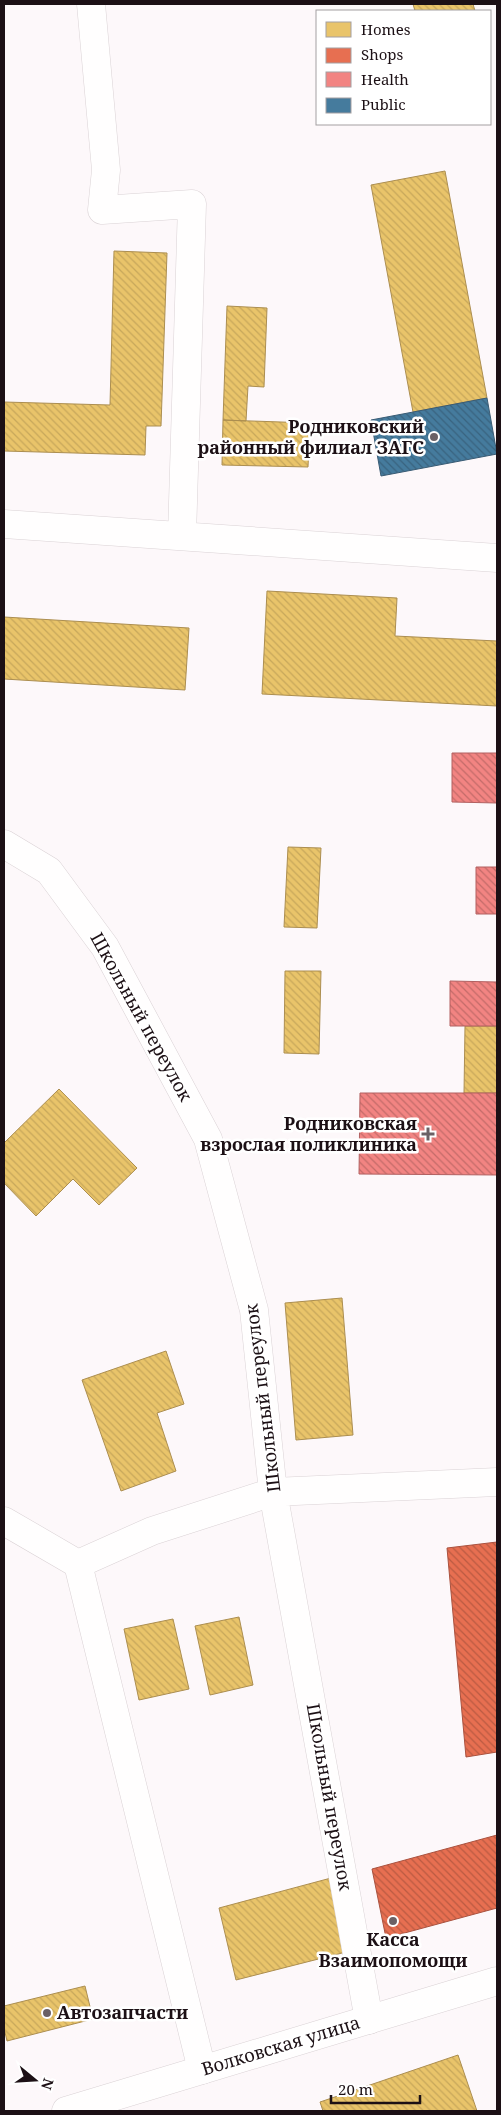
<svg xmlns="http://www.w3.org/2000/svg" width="501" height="2115" viewBox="0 0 501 2115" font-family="'Noto Serif',serif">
	<defs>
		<pattern id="homes-back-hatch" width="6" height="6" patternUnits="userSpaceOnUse" patternTransform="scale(1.25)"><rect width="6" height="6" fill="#e9c46a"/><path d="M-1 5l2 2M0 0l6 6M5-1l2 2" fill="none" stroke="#c7a75b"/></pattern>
		<pattern id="shops-back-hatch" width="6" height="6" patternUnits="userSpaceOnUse" patternTransform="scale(1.25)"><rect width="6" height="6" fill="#e76f51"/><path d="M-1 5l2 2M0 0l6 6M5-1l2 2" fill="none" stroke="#ba5a42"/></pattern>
		<pattern id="health-back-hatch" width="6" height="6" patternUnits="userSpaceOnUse" patternTransform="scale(1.25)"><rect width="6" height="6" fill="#f28482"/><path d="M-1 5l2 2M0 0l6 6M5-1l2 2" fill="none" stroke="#c36b69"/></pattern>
		<pattern id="public-back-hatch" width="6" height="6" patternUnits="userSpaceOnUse" patternTransform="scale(1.25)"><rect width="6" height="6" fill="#457b9d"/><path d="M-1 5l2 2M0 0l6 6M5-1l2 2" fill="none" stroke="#39637f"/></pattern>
	</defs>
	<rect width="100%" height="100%" fill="#fdf8fa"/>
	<path fill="url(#homes-back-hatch)" stroke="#ac8e50" d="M413,4H473L475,11H415Z
		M445,171L487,398L413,412L371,185Z
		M114,251L167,253L161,426H146L145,455L4,451V402L110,405Z
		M227,306L267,308L264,387L248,386L246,421L223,420Z
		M223,420L310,423L308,467L222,465Z
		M267,591L397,598L395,636L497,641V706L262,694Z
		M4,617L189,628L185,690L4,679Z
		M288,847L321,848L317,928L284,927Z
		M285,971H321L319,1054L284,1053Z
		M465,1026H497V1093H464Z
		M59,1089L137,1168L99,1205L73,1179L36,1216L4,1183V1143Z
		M342,1298L353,1435L296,1440L285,1303Z
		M166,1351L184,1404L157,1413L176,1471L121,1491L82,1380Z
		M239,1617L253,1685L210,1695L195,1626Z
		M173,1619L189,1689L139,1700L124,1629Z
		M331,1878L346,1952L236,1980L219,1908Z
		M85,1986L93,2019L7,2041L4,2028V2006Z
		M458,2055L477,2111H323L320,2102Z"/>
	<path fill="url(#shops-back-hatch)" stroke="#aa523f" d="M497,1542V1752L466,1757L447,1548Z
		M497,1835V1908L386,1938L372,1869Z"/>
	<path fill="url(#health-back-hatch)" stroke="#b26161" d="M452,753H497V803L452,802Z
		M476,867H497V914H476Z
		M450,981L497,982V1026H450Z
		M360,1093H497V1175L359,1174Z"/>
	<path fill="url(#public-back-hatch)" stroke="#395b74" d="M487,398L497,454L381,476L371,420Z"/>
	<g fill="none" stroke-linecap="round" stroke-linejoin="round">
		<defs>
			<path id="minor" d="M91,4L106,170L102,210L192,204L182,536
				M4,524L497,558
				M4,844L49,871L105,947L208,1139L254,1310L273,1492L369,2020
				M4,1521L78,1564L202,2070
				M78,1564L152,1531L273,1492L497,1482"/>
			<path id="major" d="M66,2111L497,1981"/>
		</defs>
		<use href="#minor" stroke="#dad2d5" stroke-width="29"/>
		<use href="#major" stroke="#dad2d5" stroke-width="29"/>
		<use href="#minor" stroke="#fffefe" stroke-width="28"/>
		<use href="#major" stroke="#fffefe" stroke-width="28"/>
	</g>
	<g fill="#6b6165" stroke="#fff" stroke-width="2">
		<circle cx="434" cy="437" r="5"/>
		<path d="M425.5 1126.5h5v5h5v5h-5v5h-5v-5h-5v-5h5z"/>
		<circle cx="393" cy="1921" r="5"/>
		<circle cx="47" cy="2013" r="5"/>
	</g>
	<g text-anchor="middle" stroke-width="5" stroke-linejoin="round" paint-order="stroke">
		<g font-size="18" font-weight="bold" fill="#1c1015" stroke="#fff" text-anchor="end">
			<text x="424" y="433">Родниковский<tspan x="424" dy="21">районный филиал ЗАГС</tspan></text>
			<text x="417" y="1130">Родниковская<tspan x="417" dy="21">взрослая поликлиника</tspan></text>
			<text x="393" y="1946" text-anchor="middle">Касса<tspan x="393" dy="21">Взаимопомощи</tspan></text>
			<text x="57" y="2019" text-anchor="start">Автозапчасти</text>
		</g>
		<g font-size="18" fill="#1c1015" stroke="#fff">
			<text transform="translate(141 1017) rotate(61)" y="6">Школьный переулок</text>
			<text transform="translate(263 1398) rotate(-97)" y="6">Школьный переулок</text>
			<text transform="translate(329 1797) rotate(80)" y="6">Школьный переулок</text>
			<text transform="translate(281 2046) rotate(-17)" y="6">Волковская улица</text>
		</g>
	</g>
	<rect width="501" height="2115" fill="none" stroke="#1c1015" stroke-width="10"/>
	<rect x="316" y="10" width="175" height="115" fill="#ffffff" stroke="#a49fa1"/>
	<rect x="326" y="22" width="25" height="15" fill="#e9c46a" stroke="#a49fa1"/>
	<text x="361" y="35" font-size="15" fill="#1c1015">Homes</text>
	<rect x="326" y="48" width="25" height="15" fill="#e76f51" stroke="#a49fa1"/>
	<text x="361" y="60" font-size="15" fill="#1c1015">Shops</text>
	<rect x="326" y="72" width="25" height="15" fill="#f28482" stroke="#a49fa1"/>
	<text x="361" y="85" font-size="15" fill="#1c1015">Health</text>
	<rect x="326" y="98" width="25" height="15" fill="#457b9d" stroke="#a49fa1"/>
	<text x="361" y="110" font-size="15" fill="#1c1015">Public</text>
	<g transform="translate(35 2080) rotate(108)" stroke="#ffffff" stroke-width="4" paint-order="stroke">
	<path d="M0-4L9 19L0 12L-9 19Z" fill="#1c1015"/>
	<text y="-8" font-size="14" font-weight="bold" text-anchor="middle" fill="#1c1015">N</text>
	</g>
	<path d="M331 2095v8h89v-8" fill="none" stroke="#1c1015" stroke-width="2.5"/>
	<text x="338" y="2095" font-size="15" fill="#1c1015" stroke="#ffffff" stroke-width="4" paint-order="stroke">20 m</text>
</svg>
